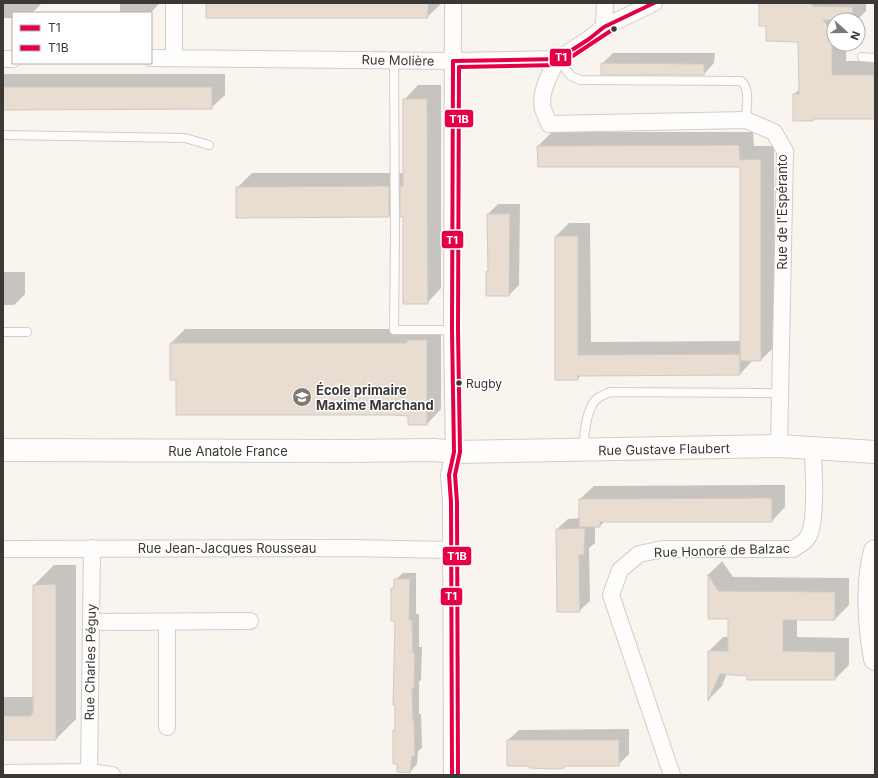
<svg xmlns="http://www.w3.org/2000/svg" width="878" height="778" viewBox="0 0 878 778" font-family="Inter,sans-serif">
	<rect width="100%" height="100%" fill="#f9f4ee"/>
	<path fill="#0003" d="M3,3H42L32,13H13V18H3Z
		M120,3H160L150,13H120Z
		M207,3H442L427,17Z
		M760,3H866V11L857,20H834V44H846V61H875V118H815L813,120L794,94L800,89L799,41L767,25Z
		M613,53H715L714,63L704,74L602,64Z
		M3,74H225V95L211,108L3,109Z
		M418,85H441V288L427,303L401,204L389,216L237,188L252,173H404V100Z
		M552,132H753L754,146H774L775,346L761,360H753L740,374L581,375L578,379L556,236L569,223H590L591,342L741,341V166H539L538,146Z
		M498,204H520L519,285L509,295H487V271L489,269L488,214Z
		M3,272H25V294L14,305H3Z
		M423,326H441V409L427,424H409V415L177,379L171,343L185,329H420Z
		M785,485V507L772,521H605L600,526H595V543L589,548L590,601L579,611L557,529L568,519L580,518V499L594,486Z
		M722,561L733,577L849,578V605L835,619H797V637L849,638V665L835,679L727,673L722,686L709,699V651L723,637H729V618H709V574Z
		M54,565H76V719L56,739H3V697H34V585Z
		M403,573H416V614H419V647H422L421,680L419,682V714H421L422,748L418,751L417,764L410,772L394,730L396,729V620L392,589L395,585V580Z
		M629,729V754L618,765H566L563,768L508,740L519,730Z"/>
	<path fill="#e9dcd1" stroke="#cecac5" d="M206,3H428V18H206Z
		M759,3H812V6L853,7L852,20H823L832,31V75H875V119H813V121H793V94H799L798,42L766,41V26H759Z
		M601,63L704,64V75H601Z
		M3,87H212V109L3,110Z
		M403,99H427L428,304H403V217H400V186H403Z
		M739,145L740,160L761,159V361H740V167H538L537,146Z
		M389,186V217L236,218V187Z
		M487,214H510L509,296H486V271H488Z
		M555,236H578V355L740,354V375L578,376V380H555Z
		M407,340H427V425H408V416L393,415H176V380H170V343H407Z
		M772,498V522H600V527H579V499Z
		M585,528L584,555H579L580,612H557L556,529Z
		M708,574L718,591L835,592V620H783V651L835,652V680H747V676L720,674L708,701V651H728V619H708Z
		M394,579H410L409,620H412L413,653H415L414,688H412L413,721H414L415,756H412L410,773L397,772V764H393V730H395V705H393L395,621H391V588H394Z
		M56,584V740H3V716H31V714H33V585Z
		M507,740H619V766H564V768L556,769L529,768V766H507Z"/>
	<g fill="none" stroke-linecap="round" stroke-linejoin="round">
		<defs>
			<path id="lane" d="M862,57L875,58
				M558,59L571,76L580,80L741,81C751,89 746,108 746,120
				M394,60L395,235L394,330H452
				M3,135L185,138L209,145
				M3,332H27
				M583,449C584,436 586,406 598,398C602,395 606,394 610,392L779,393"/>
			<path id="street" d="M604,27L605,3
				M151,58L453,61L558,59L589,39L604,27L654,3
				M174,58V3
				M3,59H13
				M558,59C550,73 539,93 543,109C545,114 547,119 549,124L746,120L774,132L785,151L779,446
				M3,549L348,548L451,550
				M91,622L250,621
				M167,727V622
				M3,773L89,772L112,775
				M89,775L92,548
				M452,775L451,502L449,475L454,452L452,330L453,3
				M672,775L611,595L620,570L639,554L663,549H793C798,546 805,542 808,537C817,523 814,466 812,447"/>
			<path id="secondary" d="M3,450L347,451L434,450L454,452L779,446L875,452
				M875,551C866,586 869,624 875,659"/>
		</defs>
		<use href="#lane" stroke="#d1cdc9" stroke-width="10"/>
		<use href="#street" stroke="#d1cdc9" stroke-width="18"/>
		<use href="#secondary" stroke="#d1cdc9" stroke-width="24"/>
		<use href="#lane" stroke="#fefdfc" stroke-width="8"/>
		<use href="#street" stroke="#fefdfc" stroke-width="16"/>
		<use href="#secondary" stroke="#fefdfc" stroke-width="22"/>
		<defs>
			<path id="bus-1" d="M453,61L558,59L589,39L604,27L654,3
				M452,775L451,502L449,475L454,452L452,330L453,61"/>
			<path id="bus-2" d="M458,775L457,502L455,475L460,452L458,330L459,67L559,65L615,28"/>
		</defs>
		<use href="#bus-1" stroke="#fff" stroke-width="7"/>
		<use href="#bus-2" stroke="#fff" stroke-width="7"/>
		<use href="#bus-1" stroke="#e50046" stroke-width="4"/>
		<use href="#bus-2" stroke="#e50046" stroke-width="4"/>
	</g>
	<defs>
		<symbol id="school-disc" viewBox="-11 -11 22 22"><circle r="9.5" fill="#7e7975" stroke="#fff"/><path d="M0-5L7-2L0 1L-7-2ZM-4 1L0 2.5L4 1V4Q0 6-4 4Z" fill="#fff"/></symbol>
	</defs>
	<g fill-rule="evenodd">
		<use href="#school-disc" x="291" y="386" width="22" height="22"/>
	</g>
	<g fill="#3b3734" stroke="#fff" stroke-width="1.5">
		<circle cx="614" cy="29" r="3.5"/>
		<circle cx="459" cy="383" r="3.5"/>
	</g>
	<g text-anchor="middle" stroke-width="3" stroke-linejoin="round" paint-order="stroke">
		<g font-size="12" fill="#3b3734" stroke="#fff" text-anchor="start">
			<text x="466" y="388">Rugby</text>
		</g>
		<g font-size="13" fill="#3b3734" stroke="#fff">
			<text transform="translate(398 60) rotate(1)" y="5">Rue Molière</text>
			<text transform="translate(782 212) rotate(-90)" y="5">Rue de l'Espéranto</text>
			<text transform="translate(664 449) rotate(-1)" y="5">Rue Gustave Flaubert</text>
			<text x="228" y="456">Rue Anatole France</text>
			<text x="227" y="553">Rue Jean-Jacques Rousseau</text>
			<text transform="translate(722 550) rotate(-2)" y="5">Rue Honoré de Balzac</text>
			<text transform="translate(90 662) rotate(-89)" y="5">Rue Charles Péguy</text>
		</g>
		<g font-size="13" font-weight="bold" fill="#3b3734" stroke="#fff" text-anchor="start">
			<text x="316" y="395">École primaire<tspan x="316" dy="15">Maxime Marchand</tspan></text>
		</g>
	</g>
	<g stroke="#fff" stroke-width="1.5">
		<rect x="549" y="48" width="23" height="19" rx="4" fill="#e50046"/>
		<rect x="444" y="109" width="30" height="19" rx="4" fill="#e50046"/>
		<rect x="441" y="230" width="23" height="19" rx="4" fill="#e50046"/>
		<rect x="442" y="546" width="30" height="20" rx="4" fill="#e50046"/>
		<rect x="440" y="587" width="23" height="19" rx="4" fill="#e50046"/>
	</g>
	<g font-size="11" text-anchor="middle" font-weight="bold" fill="#fff">
		<text x="561" y="61">T1</text>
		<text x="459" y="123">T1B</text>
		<text x="452" y="244">T1</text>
		<text x="457" y="560">T1B</text>
		<text x="451" y="600">T1</text>
	</g>
	<rect width="878" height="778" fill="none" stroke="#3b3734" stroke-width="8"/>
	<rect x="12" y="12" width="140" height="52" fill="#ffffff" stroke="#b1afae"/>
	<rect x="20" y="25" width="20" height="6" fill="#e50046" stroke="#b1afae"/>
	<text x="48" y="32" font-size="12" fill="#3b3734">T1</text>
	<rect x="20" y="45" width="20" height="6" fill="#e50046" stroke="#b1afae"/>
	<text x="48" y="52" font-size="12" fill="#3b3734">T1B</text>
	<g transform="translate(846 32) rotate(111)"><circle r="19" fill="#ffffff" stroke="#b1afae"/>
	<path d="M0-3L7 15L0 10L-7 15Z" fill="#7e7975"/>
	<text y="-6" font-size="11" font-weight="bold" text-anchor="middle" fill="#3b3734">N</text>
	</g>
</svg>
